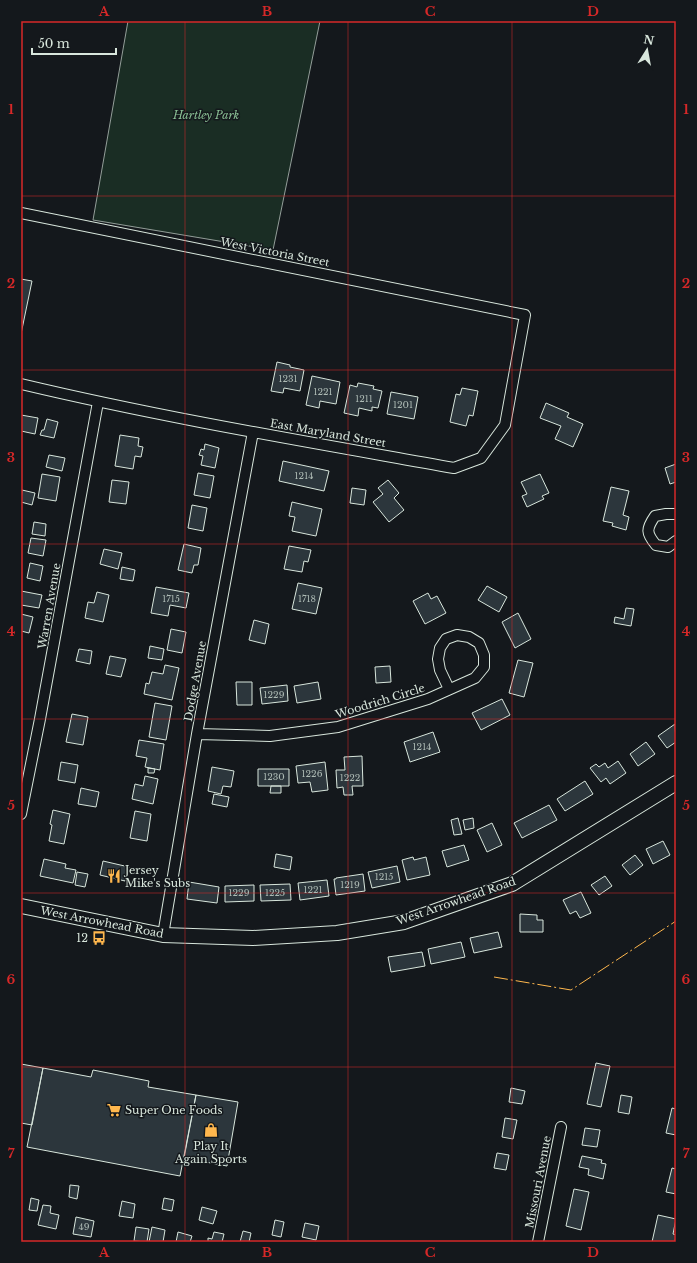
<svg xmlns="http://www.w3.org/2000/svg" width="697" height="1263" viewBox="0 0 697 1263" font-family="'Libre Baskerville',serif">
	<rect width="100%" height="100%" fill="#14181c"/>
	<path fill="#1a2d24" stroke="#939e99" d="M128,21H320L273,250L93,220Z"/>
	<path fill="#2c363c" stroke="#d8e6dc" d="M21,279L32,281L21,334Z
		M277,362L290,365V367L304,370L300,391L284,388L283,393L271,391Z
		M312,376L340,382L336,404L320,401L319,408L306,405Z
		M358,383L374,386L373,389L382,391L378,408L372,407V411L359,408L358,416L344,413L350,385L357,387Z
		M462,388L478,391L473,416L469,415L466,426L450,422L456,394L460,395Z
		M391,392L418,397L414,419L387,414Z
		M546,403L569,413L567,417L583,424L573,447L555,439L561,426L540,418Z
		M21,415L38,418L35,434L21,431Z
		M47,419L58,422L54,438L40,435L42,430H44Z
		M120,435L139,438L138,446L143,447L141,457L135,456L133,469L115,466Z
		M205,444L219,448L215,468L201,465L203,456L199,455L201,449L204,450Z
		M49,455L65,458L62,471L46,467Z
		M283,461L329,471L324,491L279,481Z
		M676,464V482L670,484L665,468Z
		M198,473L214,476L210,498L194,495Z
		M42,474L60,477L56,501L38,498Z
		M540,474L549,493L542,496L544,499L527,507L522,496L527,494L521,482Z
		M112,480L129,482L126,504L109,502Z
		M388,480L399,493L394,498L404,510L389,522L373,502L383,494L378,488Z
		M611,487L629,491L623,515L629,517L626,530L612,526L613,523L603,521Z
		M352,488L366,490L364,505L350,503Z
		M22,490L35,493L32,505L21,502Z
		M292,502L322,509L316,536L292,531L295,517L289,516Z
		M192,505L207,508L203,531L188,528Z
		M34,522L46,524L45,536L32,534Z
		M31,538L46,540L43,556L28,553Z
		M184,544L201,548L198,565H194L192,573L178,570Z
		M289,546L311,550L308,562L304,561L302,572L284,569Z
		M104,549L122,553L118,569L100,564Z
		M30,563L43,566L40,581L27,578Z
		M122,567L135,570L133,581L120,579Z
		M298,583L322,588L316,614L292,609Z
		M487,586L507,597L499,612L478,600Z
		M156,587L189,593L186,608L170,605L168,616L151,613Z
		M21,591L42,595L39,608L21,605Z
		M97,592L109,595L103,622L85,618L88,602L94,603Z
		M428,593L431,599L437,596L446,613L425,624L413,601Z
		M626,608L634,609L631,626L614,623L615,617L624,619Z
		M518,613L531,639L515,648L502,622Z
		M21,614L33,617L29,633L21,631Z
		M254,620L269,624L265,644L249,640Z
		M171,629L186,632L182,653L167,650Z
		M150,646L164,649L162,660L148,658Z
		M79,649L92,651L90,664L76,661Z
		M110,656L126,659L121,677L106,674Z
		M518,660L533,663L524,697L509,693Z
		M165,665L179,668L172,700L144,694L146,683L149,684L152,672L163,674Z
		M390,666L391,682L376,683L375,667Z
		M236,682H252V705H237Z
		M318,682L321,699L297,703L294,686Z
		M287,685L288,701L262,704L260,688Z
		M502,699L510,715L481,730L472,713Z
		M155,703L172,706L166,740L149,737Z
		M72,714L88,717L83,745L66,742Z
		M675,724L676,742L667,748L658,736Z
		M433,732L440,752L410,762L404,742Z
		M139,740L164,744L160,770L145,767L147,758L136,756Z
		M646,742L655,754L638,766L630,754Z
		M362,756L363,786H352L353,795H344L343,787L337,788L336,770H345L344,757Z
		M618,761L626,773L610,784L606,778L601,782L590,768L596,764L599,767L605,763L608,768Z
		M61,762L78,765L75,783L58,780Z
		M325,762L328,790L312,792L310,782L298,783L296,766Z
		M212,767L234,771L231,787L223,786L221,794L208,791Z
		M148,768L155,769L154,773H148Z
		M258,769H289V786H258Z
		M145,776L158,779L153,804L132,799L135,784L143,786Z
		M585,781L593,794L565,811L557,799Z
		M271,786H281V793H270Z
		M81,788L99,792L96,807L78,804Z
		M214,794L229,797L227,807L212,804Z
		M549,805L557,820L522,838L514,823Z
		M53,810L70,814L64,844L49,841L52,825L50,824Z
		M135,811L151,814L147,841L130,838Z
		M458,818L462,834L454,835L451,820Z
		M473,818L474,828L465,830L463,820Z
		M492,823L502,845L487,852L477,830Z
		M663,841L670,855L653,864L646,849Z
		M464,845L469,860L447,867L442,851Z
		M276,854L292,857L290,870L274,867Z
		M635,855L643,865L630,875L622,865Z
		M413,857L414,860L426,857L430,875L407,880L402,860Z
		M44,859L66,864L65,868L76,870L73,883L40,876Z
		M103,861L129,867L125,881L100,875Z
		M397,866L400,882L372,888L368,872Z
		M77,872L88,874L85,887L75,885Z
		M363,874L365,891L336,895L334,879H336V878Z
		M605,876L612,886L599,895L591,885Z
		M327,880L329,896L300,900L298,883Z
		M189,882L219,887L217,903L187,899Z
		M290,884L291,900L261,901L260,885Z
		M254,885V901L225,902V886Z
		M581,892L591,913L580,918L576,911L570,914L563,900Z
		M520,914L537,915V920H543V932H520Z
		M498,932L502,947L474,953L470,938Z
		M461,942L465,957L431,964L428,949Z
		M422,952L425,966L391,972L388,957Z
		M596,1063L610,1066L601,1107L587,1104Z
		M21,1064L43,1068L32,1125L21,1123Z
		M43,1068L91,1077L93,1070L149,1081L148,1087L196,1095L180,1176L27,1147Z
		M511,1088L525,1091L522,1104L509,1102Z
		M196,1095L238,1102L227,1166L184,1158Z
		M621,1095L632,1097L629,1114L618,1112Z
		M672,1108L676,1109V1135L666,1133Z
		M505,1118L517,1120L513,1139L502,1137Z
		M585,1128L600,1130L597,1147L582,1145Z
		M497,1153L509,1155L506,1170L494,1168Z
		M582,1156L602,1160L601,1163L606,1164L603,1179L588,1175L589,1169L579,1167Z
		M672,1168L676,1169V1194L666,1192Z
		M70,1185L79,1186L77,1199L69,1197Z
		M574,1189L589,1192L581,1230L566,1226Z
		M31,1198L39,1200L37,1211L29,1210Z
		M164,1198L174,1200L172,1211L162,1209Z
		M122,1201L135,1204L133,1218L119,1216Z
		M43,1205L51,1206L50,1213L59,1215L56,1229L38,1225Z
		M202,1207L217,1211L213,1224L199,1220Z
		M658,1215L676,1219L673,1234L676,1235L675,1242H652Z
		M76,1217L94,1221L91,1237L73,1234Z
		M275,1220L284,1222L281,1237L272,1235Z
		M305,1223L319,1226L316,1240L302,1237Z
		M136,1227L149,1229L147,1242L134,1241Z
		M152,1227L165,1230L163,1242H149Z
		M243,1231L251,1233L249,1242H240Z
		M178,1232L192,1236L190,1242H176Z
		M214,1232L224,1234L222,1242H208V1238L212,1239Z"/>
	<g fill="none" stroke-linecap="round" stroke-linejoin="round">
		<defs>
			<path id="street" d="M21,213L525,315L505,425L481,458L454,468C309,442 164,418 21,384
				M676,514H666L655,516C646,529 646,533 656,545L668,547L676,541
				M197,734L270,736L338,727L428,699L475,678L484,667V655L479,643L469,637L457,635L446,639L440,648L438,659L440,670L449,689
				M21,814L40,719L98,402
				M163,935L197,734L253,432
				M538,1242L561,1127"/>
			<path id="secondary" d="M21,906L163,935L253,938L337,933L404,922L512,884L676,783"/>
		</defs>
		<use href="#street" stroke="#d8e6dc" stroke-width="12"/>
		<use href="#secondary" stroke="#d8e6dc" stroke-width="16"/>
		<use href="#street" stroke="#14181c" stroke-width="10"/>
		<use href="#secondary" stroke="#14181c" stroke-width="14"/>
		<path stroke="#ffb74d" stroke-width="1" stroke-dasharray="14 3 2 3" stroke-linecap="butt" d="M494,977L571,990L676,921"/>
	</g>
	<path fill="none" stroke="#d62828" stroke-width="1" stroke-opacity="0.55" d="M185,21V1242M348,21V1242M512,21V1242M21,196H676M21,370H676M21,544H676M21,719H676M21,893H676M21,1067H676"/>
	<defs>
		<symbol id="restaurant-bare" viewBox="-9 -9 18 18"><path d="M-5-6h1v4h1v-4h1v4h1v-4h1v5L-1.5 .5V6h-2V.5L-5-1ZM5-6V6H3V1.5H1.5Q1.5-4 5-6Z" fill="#ffb74d" stroke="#14181c" stroke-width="2.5" paint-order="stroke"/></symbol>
		<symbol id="bus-bare" viewBox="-9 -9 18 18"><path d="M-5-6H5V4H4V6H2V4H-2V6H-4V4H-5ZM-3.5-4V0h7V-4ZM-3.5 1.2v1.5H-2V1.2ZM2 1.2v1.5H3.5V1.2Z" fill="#ffb74d" stroke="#14181c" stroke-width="2.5" paint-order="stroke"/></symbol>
		<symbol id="supermarket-bare" viewBox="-9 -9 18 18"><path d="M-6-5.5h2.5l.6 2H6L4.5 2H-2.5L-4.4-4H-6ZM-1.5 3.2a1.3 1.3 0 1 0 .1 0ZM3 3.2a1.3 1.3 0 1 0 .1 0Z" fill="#ffb74d" stroke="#14181c" stroke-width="2.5" paint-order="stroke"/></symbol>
		<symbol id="shop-bare" viewBox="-9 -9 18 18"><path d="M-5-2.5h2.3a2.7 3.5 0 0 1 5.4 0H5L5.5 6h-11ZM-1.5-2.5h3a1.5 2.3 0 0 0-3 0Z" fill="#ffb74d" stroke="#14181c" stroke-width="2.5" paint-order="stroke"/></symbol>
	</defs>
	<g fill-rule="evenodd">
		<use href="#restaurant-bare" x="104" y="866" width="20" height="20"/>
		<use href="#bus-bare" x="89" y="928" width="20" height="20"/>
		<use href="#supermarket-bare" x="104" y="1100" width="20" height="20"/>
		<use href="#shop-bare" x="201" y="1120" width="20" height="20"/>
	</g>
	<g text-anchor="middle" stroke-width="3" stroke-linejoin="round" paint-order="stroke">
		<g font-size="9" fill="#adbab4">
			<text x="288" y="382">1231</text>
			<text x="323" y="395">1221</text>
			<text x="364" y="402">1211</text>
			<text x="403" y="408">1201</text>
			<text x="304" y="479">1214</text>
			<text x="171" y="602">1715</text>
			<text x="307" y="602">1718</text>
			<text x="274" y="698">1229</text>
			<text x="422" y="750">1214</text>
			<text x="312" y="777">1226</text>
			<text x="274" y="780">1230</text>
			<text x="350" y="781">1222</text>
			<text x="384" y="880">1215</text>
			<text x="350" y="888">1219</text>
			<text x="313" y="893">1221</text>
			<text x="239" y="896">1229</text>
			<text x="275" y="896">1225</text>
			<text x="84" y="1230">49</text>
		</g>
		<g font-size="11" font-style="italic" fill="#8ac095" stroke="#14181c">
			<text x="206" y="119">Hartley Park</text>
		</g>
		<g font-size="11" fill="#d8e6dc" stroke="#14181c">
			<text transform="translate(275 252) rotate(11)" y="4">West Victoria Street</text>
			<text transform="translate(328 433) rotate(10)" y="4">East Maryland Street</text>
			<text transform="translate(49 606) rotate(-80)" y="4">Warren Avenue</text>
			<text transform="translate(195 681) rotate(-80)" y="4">Dodge Avenue</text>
			<text transform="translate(380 701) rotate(-17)" y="4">Woodrich Circle</text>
			<text transform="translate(456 901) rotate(-19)" y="4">West Arrowhead Road</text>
			<text transform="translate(102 922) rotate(11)" y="4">West Arrowhead Road</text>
			<text transform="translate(538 1182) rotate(-79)" y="4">Missouri Avenue</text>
		</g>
		<g font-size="11" fill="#d8e6dc" stroke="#14181c" text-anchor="start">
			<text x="125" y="874">Jersey<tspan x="125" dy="13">Mike's Subs</tspan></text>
			<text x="88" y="942" text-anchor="end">12</text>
			<text x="125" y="1114">Super One Foods</text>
			<text x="211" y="1150" text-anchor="middle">Play It<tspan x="211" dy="13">Again Sports</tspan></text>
		</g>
	</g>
	<rect width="697" height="1263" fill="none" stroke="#14181c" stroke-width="44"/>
	<g transform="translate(647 50) rotate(11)" stroke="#14181c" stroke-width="3" paint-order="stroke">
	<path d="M0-3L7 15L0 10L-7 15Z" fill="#d8e6dc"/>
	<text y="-6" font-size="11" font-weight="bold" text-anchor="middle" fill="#d8e6dc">N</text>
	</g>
	<path d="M32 48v6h84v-6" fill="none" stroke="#d8e6dc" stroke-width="2"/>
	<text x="38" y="48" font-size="12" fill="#d8e6dc" stroke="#14181c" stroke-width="3" paint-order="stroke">50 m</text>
	<rect x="22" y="22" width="653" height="1219" fill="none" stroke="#d62828" stroke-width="1.5"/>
	<g font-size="13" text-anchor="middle" font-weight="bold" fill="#d62828">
		<text x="104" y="16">A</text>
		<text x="267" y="16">B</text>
		<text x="430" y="16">C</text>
		<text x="593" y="16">D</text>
		<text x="11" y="114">1</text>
		<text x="686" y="114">1</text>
		<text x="11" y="288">2</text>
		<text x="686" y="288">2</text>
		<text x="11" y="462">3</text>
		<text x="686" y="462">3</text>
		<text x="11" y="636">4</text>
		<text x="686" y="636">4</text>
		<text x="11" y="810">5</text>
		<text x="686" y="810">5</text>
		<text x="11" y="984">6</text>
		<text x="686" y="984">6</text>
		<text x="11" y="1158">7</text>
		<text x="686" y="1158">7</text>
		<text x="104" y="1257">A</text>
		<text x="267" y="1257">B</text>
		<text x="430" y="1257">C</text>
		<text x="593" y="1257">D</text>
	</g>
</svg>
